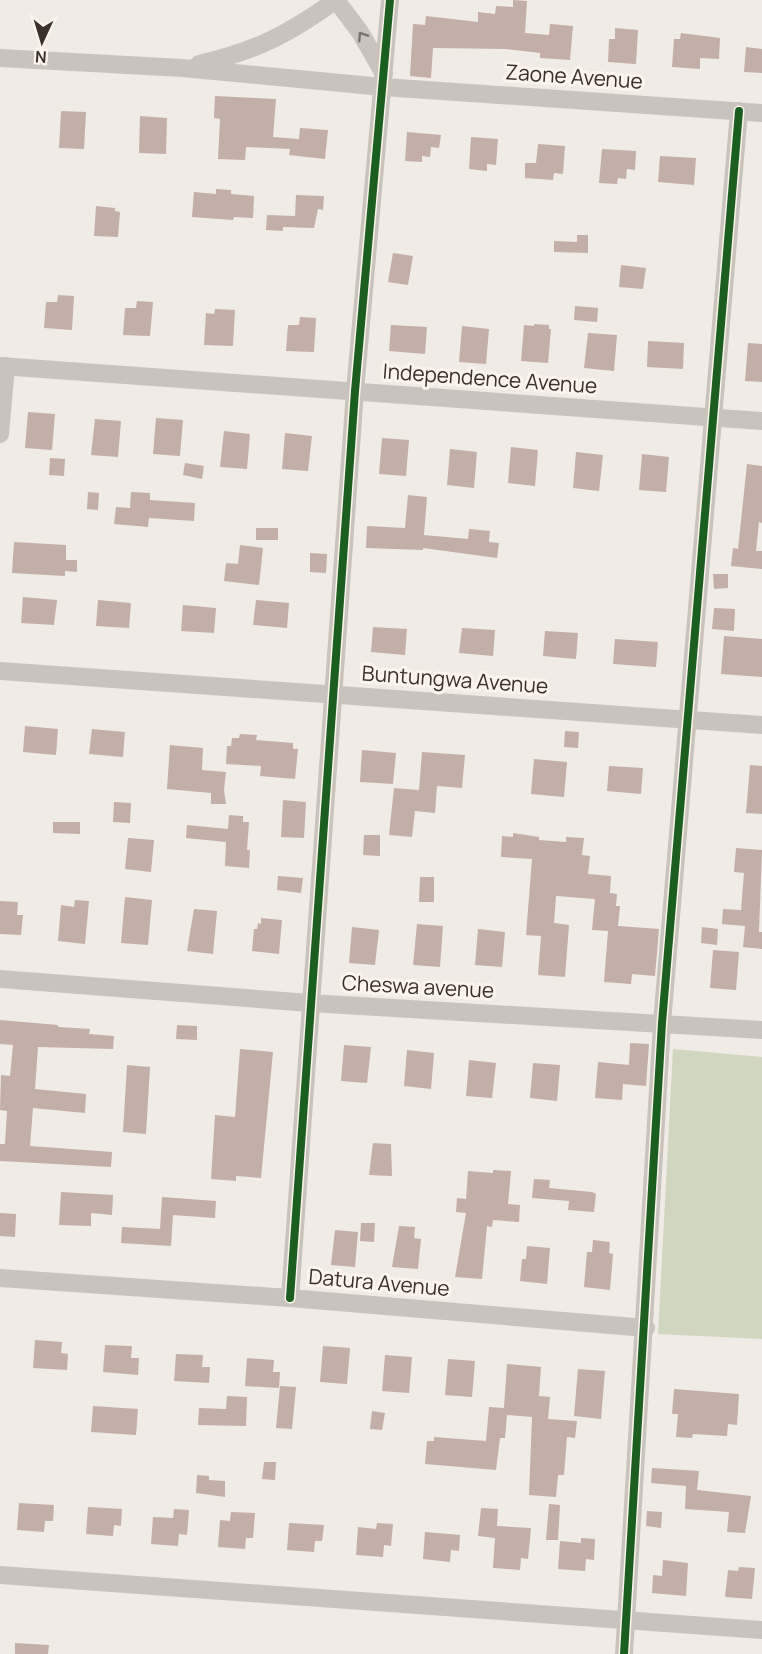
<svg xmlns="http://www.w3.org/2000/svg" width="762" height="1654" viewBox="0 0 762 1654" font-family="Manrope,sans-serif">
	<rect width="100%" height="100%" fill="#f0ebe5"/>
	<path fill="#d1d6bf" d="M673,1049L762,1057V1339L658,1334Z"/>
	<path fill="#c3afa7" d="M513,0L527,1L525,33L549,35L550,24L573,26L570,60L540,58V53L506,49L433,48L431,78L410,76L413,24L425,25L426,16L478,22V12L495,14L496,6L513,7Z
		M615,28L638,30L636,64L608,62L609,39H615Z
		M681,33L720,38L719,59L700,58V69L672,67L674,39H680Z
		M746,47L762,49V73L744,72Z
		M215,96L276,99L273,137L299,139L300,128L328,130L325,159L289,155L290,149L246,147L245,160L218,159L220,119L214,118Z
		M61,111L86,112L84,149L59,148Z
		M140,116L167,118L166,154L139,153Z
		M407,132L441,135L439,148L431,147L430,157L422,156V162L405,161Z
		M471,137L498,139L496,165L487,164V171L469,169Z
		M538,144L565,146L563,174L554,173L553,180L525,178V163H536Z
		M602,149L636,151L635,170L627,169L626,179L618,178L617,184L599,183Z
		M660,156L696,158L694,185L658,182Z
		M216,189L231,190V194L254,196L253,218L234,217L233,220L192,217L194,192L216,194Z
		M296,195L324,196L323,210L318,209L314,228L283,227V231L266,230L267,215L295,216Z
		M96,206L115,208V211L120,212L118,237L94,236Z
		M577,235H588V253L554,252V241L577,242Z
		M393,253L413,256L408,285L388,282Z
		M621,265L646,268L643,289L619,287Z
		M58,295L74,296L72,330L44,328L46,302H57Z
		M137,301L153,302L150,336L123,335L125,308H136Z
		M575,306L598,308L597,322L574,320Z
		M215,309L235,310L233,346L204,345L206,313L214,314Z
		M300,317L316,318L314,352L286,351L288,325H299Z
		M534,324L549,325V329H551L548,363L521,361L524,325L534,326Z
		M391,325L427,327L425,354L389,351Z
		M462,326L489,329L486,364L459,362Z
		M588,333L617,335L614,371L584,368Z
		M648,341L684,343L683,369L647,367Z
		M748,343L762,344V382L745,381Z
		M28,412L55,414L52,450L25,448Z
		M156,418L183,420L180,456L153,454Z
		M95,419L121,421L118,457L91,455Z
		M224,431L250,434L247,469L220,467Z
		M285,433L312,436L308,471L282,469Z
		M382,438L409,440L406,476L379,474Z
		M511,447L538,450L535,486L508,483Z
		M450,449L477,452L474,488L447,485Z
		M576,452L603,455L599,491L573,488Z
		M642,454L669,457L666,492L639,490Z
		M50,458L65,459L64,476L49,475Z
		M185,463L204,466L202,479L183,475Z
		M747,464L762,466V523L759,522L756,551H762V569L731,566L733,548L738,549Z
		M88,492L99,493L98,510L87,509Z
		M131,492L150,493V500L195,503L194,521L149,518L148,527L114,524L116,507L130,508Z
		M408,495L427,497L424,535L468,539L469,529L490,531L489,542L499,543L497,558L423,548V550L366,548L367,526L405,528Z
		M256,528H278V540H256Z
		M14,542L66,545V560H77V572L65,571V576L12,573Z
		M240,545L263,548L259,585L224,581L226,563L238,564Z
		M310,553L327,554L326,573L310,572Z
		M713,574H728V588L714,589Z
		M23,597L57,600L54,625L21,623Z
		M98,600L131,603L129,628L96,626Z
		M256,600L289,603L287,628L253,625Z
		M183,605L216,608L214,633L181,631Z
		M714,608L735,609L734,631L712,629Z
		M373,627L407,629L405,655L371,652Z
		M462,628L495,630L493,656L459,653Z
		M545,631L578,633L576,659L543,656Z
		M724,636L762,639V677L721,674Z
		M615,639L658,642L656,667L613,664Z
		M25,726L58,729L56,755L23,752Z
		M92,729L125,732L123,757L89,754Z
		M565,731L579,732L578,748L564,747Z
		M240,734L257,735L256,740L293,743V749H298L295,779L260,776L261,766L226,764L227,746H231L232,738H239Z
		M170,745L203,748L202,770L226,772L224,790L226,804H211V793L167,789Z
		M362,750L396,753L393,784L360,782Z
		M422,752L465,755L462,788L437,786L435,813L415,811L412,837L389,835L394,788L419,790Z
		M534,759L567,762L564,797L531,794Z
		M750,765L762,766V814L746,813Z
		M609,766L643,768L641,794L607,791Z
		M283,800L306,802L304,838L281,837Z
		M114,802L131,803L130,823L113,822Z
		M229,815L243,816V822H249L247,850H250L249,868L225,866L226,842L186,838L187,825L228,829Z
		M53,822H80V834L53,833Z
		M513,833L539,837V840L566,842V837L584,838L582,855L590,856L588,874L611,876L610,893L617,894L616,906H620L618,926L659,929L655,976L632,974L631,984L604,982L608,931L592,930L595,899L556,896L554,923L569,925L565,977L538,975L541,936L526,935L532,859L501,857L502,836L513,837Z
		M364,835H380V856L363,855Z
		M128,838L154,840L151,872L125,869Z
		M736,848L762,850L759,932H762V949L743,947L745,926L722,924L723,909L741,910L744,873L734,872Z
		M278,876L303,878L301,893L277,890Z
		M420,877H434V902H419Z
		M125,897L152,900L148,945L121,943Z
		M75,900L89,901L85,944L58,941L61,905L74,907Z
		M0,901L18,902L17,915H23L21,935L0,934Z
		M194,909L217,911L213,954L187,951Z
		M261,918L282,920L279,954L252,951L254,929H257L258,923L261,924Z
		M417,924L443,926L440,967L413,965Z
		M352,927L379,930L375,965L349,963Z
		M702,927L718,929L717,945L701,943Z
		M478,929L505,932L502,967L475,965Z
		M713,950L739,952L736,990L710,988Z
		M0,1020L58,1025V1027L90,1029L89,1034L114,1036L113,1049L38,1047L35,1089L86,1094L85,1113L33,1108L30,1146L112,1152L111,1167L0,1161V1144H5L7,1111L0,1110L1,1075L10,1076L13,1045L0,1044Z
		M177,1025L197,1026V1040L176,1039Z
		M630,1043L649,1044L646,1086L623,1084L622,1100L595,1098L598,1062L629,1065Z
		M344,1045L371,1047L367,1083L341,1081Z
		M240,1049L273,1052L261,1178L236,1176V1181L211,1179L215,1115L235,1117Z
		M407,1050L434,1053L431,1089L404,1086Z
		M469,1060L496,1063L492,1098L466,1096Z
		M533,1063L560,1065L557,1101L530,1098Z
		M127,1065L150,1067L146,1134L123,1132Z
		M373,1143L391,1144L392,1176L369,1175Z
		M493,1170L511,1171L508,1204L520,1205L519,1222L493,1220L492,1227L487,1226L482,1279L455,1277L466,1213L456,1212L457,1198L466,1199L468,1171L493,1173Z
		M534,1179L550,1180L549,1188L592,1192L596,1194L594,1212L568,1210L569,1201L532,1198Z
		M61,1192L113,1195L112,1215L91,1213V1226L59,1225Z
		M162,1197L216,1201L215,1218L173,1215L171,1246L121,1243L122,1227L160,1229Z
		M0,1213L16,1214L15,1237L0,1236Z
		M361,1223H375L374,1242L360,1241Z
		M399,1226L415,1227L414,1238L421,1239L418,1269L392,1267Z
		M335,1230L358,1232L355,1267L331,1265Z
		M593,1240L610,1242L609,1253L613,1254L610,1290L584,1287L587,1252H592Z
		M527,1246L550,1248L547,1284L520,1281L522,1259H526Z
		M35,1340L62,1342L61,1353L68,1354L67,1370L33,1368Z
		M105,1345L132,1346L131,1358H139L138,1375L103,1372Z
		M323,1346L350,1348L347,1384L320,1382Z
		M176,1354L203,1355L202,1367H210L209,1383L174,1381Z
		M385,1355L412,1357L409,1393L382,1391Z
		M247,1358L274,1360L273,1372H280L279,1388L245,1386Z
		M448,1359L475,1361L472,1397L445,1395Z
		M507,1364L541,1367L539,1396L550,1397L548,1419L577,1421L575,1438L567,1437L564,1475H558L556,1497L529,1495L532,1417L507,1415L505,1438H500L496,1470L425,1464L427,1441H434V1437L486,1441L489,1407L504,1408Z
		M578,1369L605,1371L601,1419L574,1416Z
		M280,1386L296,1387L292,1429L276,1428Z
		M674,1389L739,1394L737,1425L728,1424L727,1436L693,1434L692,1438L676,1437L678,1414H672Z
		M227,1396L247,1397L246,1426L198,1425L199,1408L226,1409Z
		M93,1406L138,1409L136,1435L91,1432Z
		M372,1411L385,1413L382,1430L370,1429Z
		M264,1462H276L275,1480L262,1479Z
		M652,1468L699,1471L697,1490L751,1496L745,1533L727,1532L729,1512L685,1509L686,1486L651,1483Z
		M197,1475L209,1476V1480L225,1481V1497L196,1493Z
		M19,1503L54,1505L53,1521H45L44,1532L17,1530Z
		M549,1504L560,1505L558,1540H546Z
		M88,1507L122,1509L121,1526L114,1525L113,1536L86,1534Z
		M481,1508L498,1509L497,1526L531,1528L528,1559L521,1558L520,1570L493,1568L495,1538L478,1536Z
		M174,1509L189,1510L187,1535L179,1534L178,1546L151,1544L153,1517L173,1518Z
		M647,1511L662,1512L661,1528L646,1526Z
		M231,1512L255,1513L253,1538H246L245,1549L218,1547L220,1520L230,1521Z
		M289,1523L324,1525L322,1541H315L314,1552L287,1550Z
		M377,1523L393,1524L391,1546L384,1545L383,1557L356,1555L358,1527L376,1529Z
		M425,1532L460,1535L459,1551L451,1550L450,1562L423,1559Z
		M581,1538L595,1539L594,1560L586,1559L585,1571L558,1569L560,1541L581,1543Z
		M663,1560L688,1563L686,1596L652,1593L653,1575L662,1576Z
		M739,1567L755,1568L752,1599L725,1597L728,1570L738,1571Z
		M15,1643L49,1645L48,1654H15Z"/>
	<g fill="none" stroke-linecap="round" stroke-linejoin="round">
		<path stroke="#c9c3be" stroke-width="18" d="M336,0L360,32L384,74
			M0,58L182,68L383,87L762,113
			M199,64C256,51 289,34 336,0
			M0,366L762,421
			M0,434L6,366
			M0,671L762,725
			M0,979L310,1003L762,1030
			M0,1278L290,1298L646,1328
			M290,1298L355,391L390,0
			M0,1575L762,1630
			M624,1654L662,1023L739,111"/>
		<defs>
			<path id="cycleway" d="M290,1298L355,391L390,0
				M624,1654L662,1023L739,111"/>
		</defs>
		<use href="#cycleway" stroke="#fbf5ee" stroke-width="11"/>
		<use href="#cycleway" stroke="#1b5e20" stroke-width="8"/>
	</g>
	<defs><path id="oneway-chevron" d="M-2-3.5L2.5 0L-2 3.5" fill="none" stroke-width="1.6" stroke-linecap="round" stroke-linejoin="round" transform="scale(1.5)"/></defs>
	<use stroke="#7b726d" href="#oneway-chevron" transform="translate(362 36) rotate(-123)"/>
	<g text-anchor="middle" stroke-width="6" stroke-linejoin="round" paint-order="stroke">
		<g font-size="21" fill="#3b302b" stroke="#fbf5ee">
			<text transform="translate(574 77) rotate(4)" y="7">Zaone Avenue</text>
			<text transform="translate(490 379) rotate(4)" y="7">Independence Avenue</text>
			<text transform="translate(455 680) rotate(4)" y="7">Buntungwa Avenue</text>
			<text transform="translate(418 987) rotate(3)" y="7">Cheswa avenue</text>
			<text transform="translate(379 1283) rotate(5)" y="7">Datura Avenue</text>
		</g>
	</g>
	<g transform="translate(42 42) rotate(184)" stroke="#fbf5ee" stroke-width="4.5" paint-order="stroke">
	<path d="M0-4.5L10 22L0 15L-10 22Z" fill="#3b302b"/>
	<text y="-9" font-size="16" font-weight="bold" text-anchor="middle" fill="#3b302b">N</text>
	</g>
</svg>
